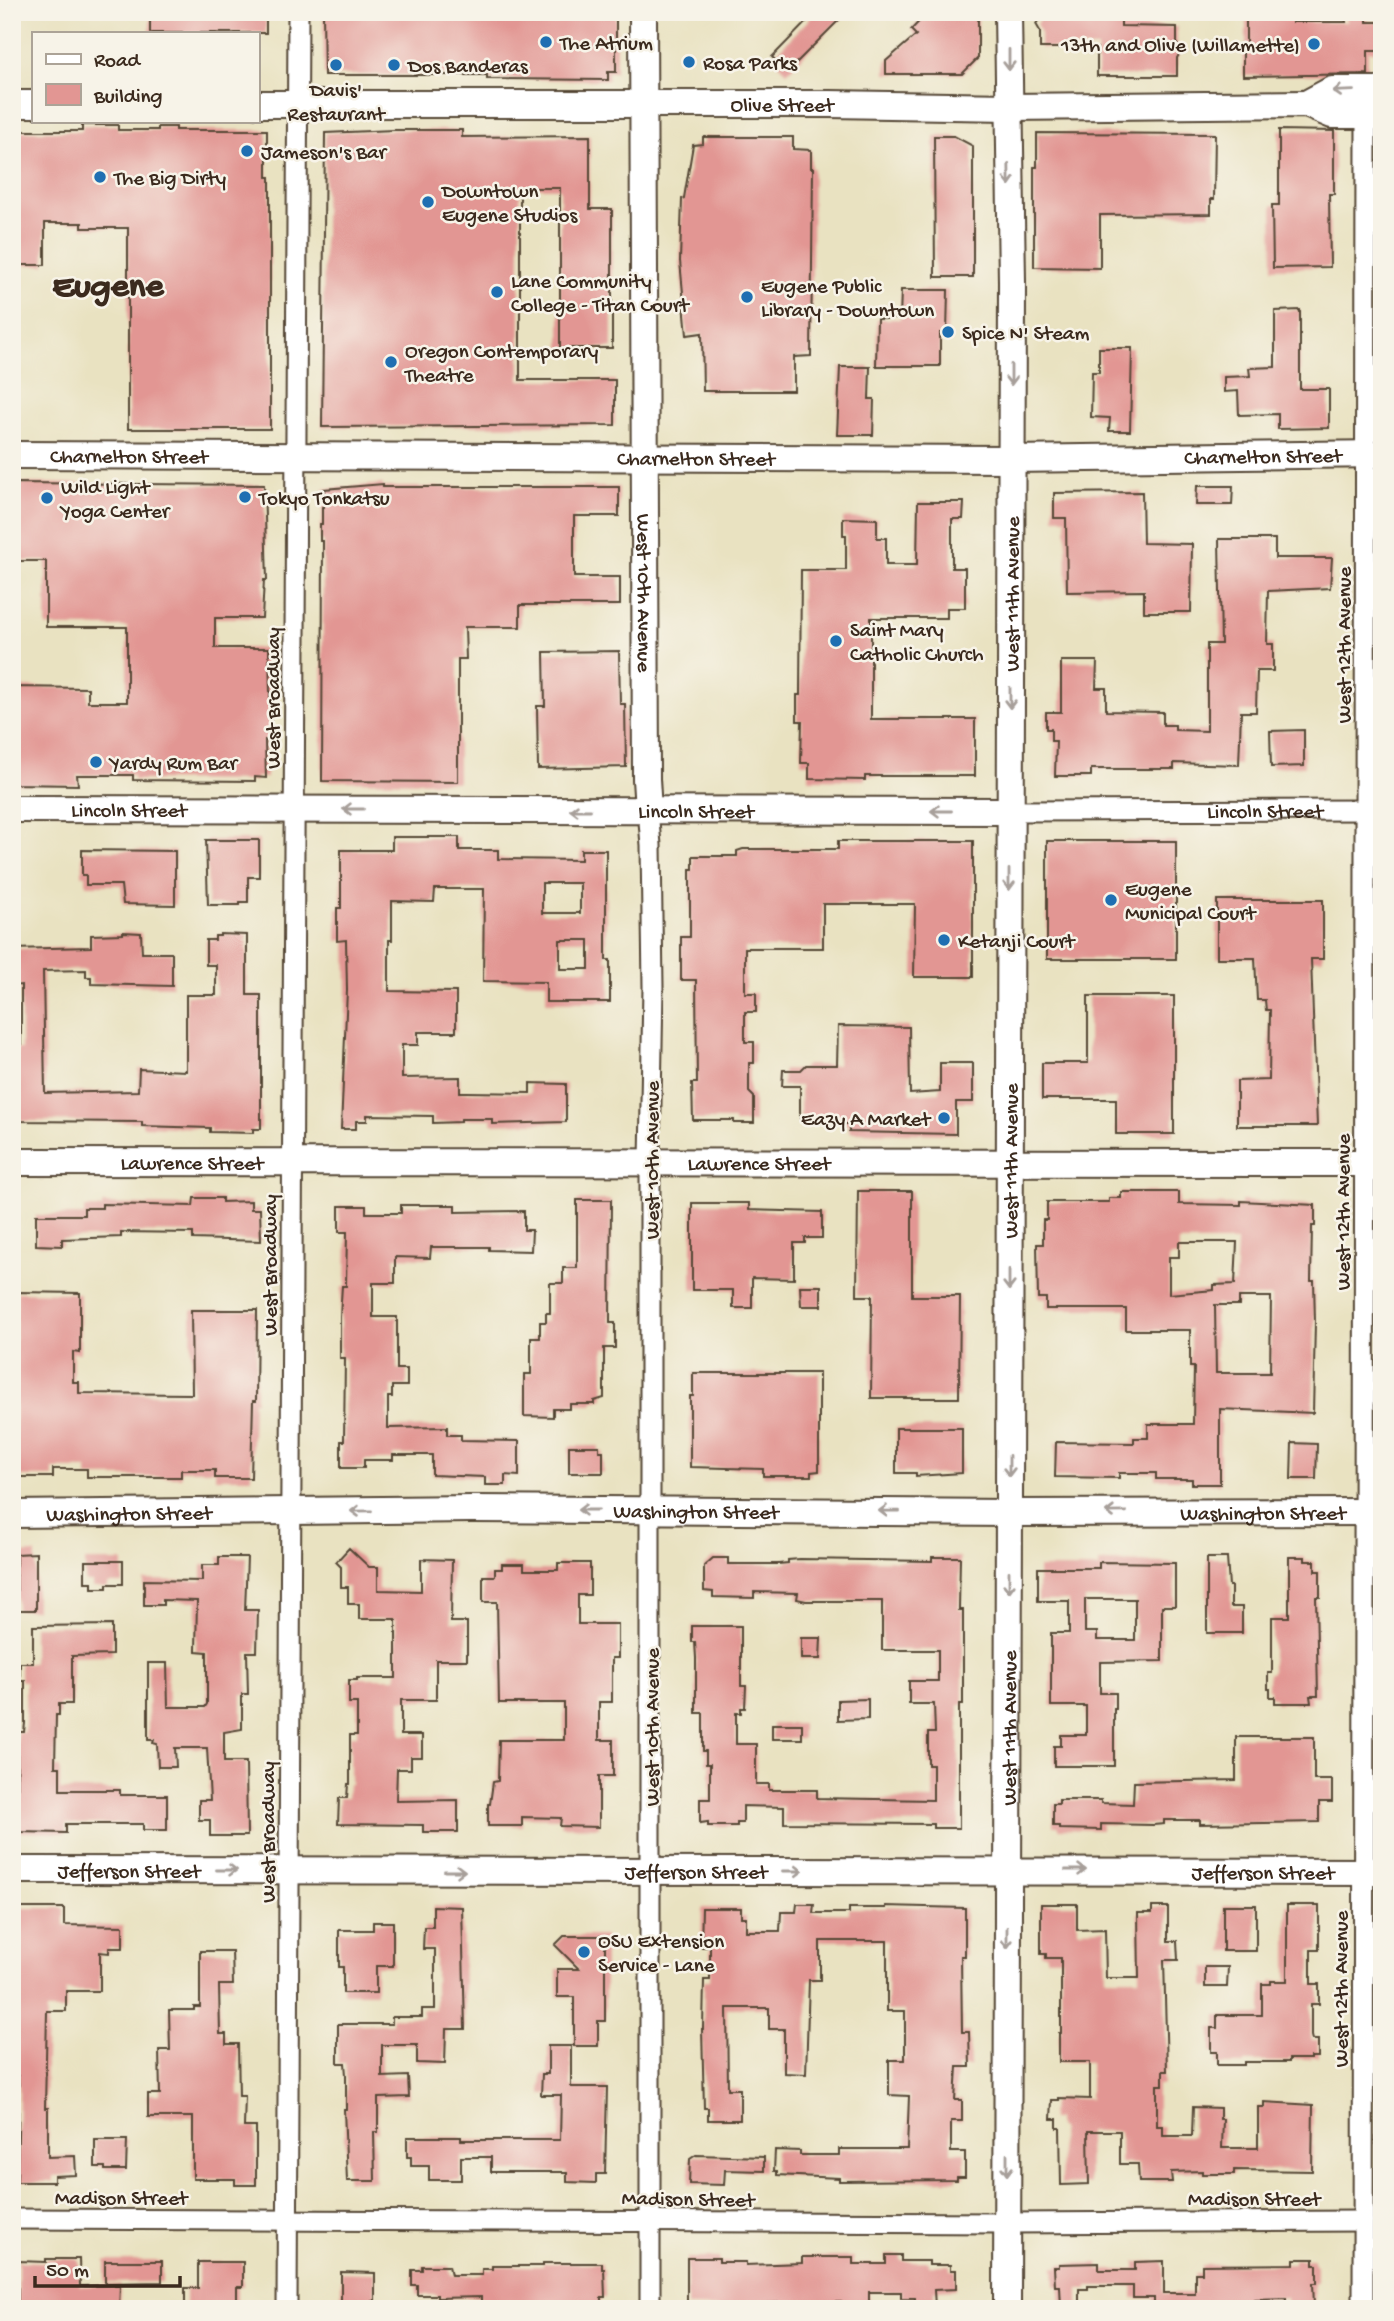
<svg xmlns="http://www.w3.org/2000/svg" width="1394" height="2321" viewBox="0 0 1394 2321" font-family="'Gochi Hand',sans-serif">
	<rect width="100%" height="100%" fill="#f7f3e8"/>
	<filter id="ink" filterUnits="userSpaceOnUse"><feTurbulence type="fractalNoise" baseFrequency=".0143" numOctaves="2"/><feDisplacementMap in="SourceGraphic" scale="14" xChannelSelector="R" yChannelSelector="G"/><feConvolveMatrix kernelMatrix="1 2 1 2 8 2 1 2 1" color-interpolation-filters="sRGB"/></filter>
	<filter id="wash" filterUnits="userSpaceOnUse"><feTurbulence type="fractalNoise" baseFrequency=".00686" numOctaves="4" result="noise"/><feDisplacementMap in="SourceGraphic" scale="28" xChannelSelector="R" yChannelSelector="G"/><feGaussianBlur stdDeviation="1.57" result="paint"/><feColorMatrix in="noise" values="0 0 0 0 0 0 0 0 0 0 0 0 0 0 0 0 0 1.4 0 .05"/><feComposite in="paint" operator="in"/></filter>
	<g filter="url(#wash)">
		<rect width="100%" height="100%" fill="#e9e2c1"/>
		<g id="blocks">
			<path fill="#e29693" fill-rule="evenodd" d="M150,12H266V33H150Z
				M323,12H616V72H608V80L487,79V75H324Z
				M816,12H847L787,72L772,57Z
				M928,12H978V58L962,74H886V61L916,35L911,30Z
				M1040,12H1121V26L1177,27V44L1181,51L1177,58V76H1097V48H1040V31L1036,24L1040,18Z
				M1246,12H1289V16H1292V22H1346L1345,16H1348V12H1367V22H1382V51H1368V74L1243,76V51H1246Z
				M82,125H118V130H158V127H176V130H267V177H270V429H128V228H82V223H45V265H12V131H82Z
				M394,130H462V137L590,136V209H612V348H560V188H520V380H615V425L322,427L325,133Z
				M1279,130L1334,131V194H1329L1330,267L1273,268L1272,205H1279Z
				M1037,133L1215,134L1214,199H1211V214L1100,215V268L1034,267V167H1037Z
				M934,136H954L973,146V277H935Z
				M703,137H793V149L811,150V168H813L811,356L794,357V391H703L702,333L687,335L680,261L682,199L684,198L693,145L703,144Z
				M901,290H948L947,333H940V366H876L877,319H900Z
				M1300,310V389H1329V428L1278,429V414L1239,415L1238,391L1224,392V377L1250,376L1249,368L1275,367V311Z
				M1099,348H1132L1130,431H1109L1110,418L1091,417L1092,372H1099Z
				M840,367H870L869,399H874L873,435H837Z
				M12,483L264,485L267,580H264L262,618H215V648H269L271,740H265L266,778L255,777V781L133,780V775H77L78,785L12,784V687L88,688V702H127V627H46V561H12Z
				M383,484V487H619V516H574V577H620V605H520V627H465L466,659H458V782L322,781L323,541H320V524H322V507H324V489Z
				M1197,486H1233L1232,505H1196Z
				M1142,492L1143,543L1192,544L1191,612H1144V591L1067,592L1066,518H1054V493Z
				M918,502H964L963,519H952V568H965V608H947V618H871V719H975V776H865V780L809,779V763H801L802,721H797V695H800L801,570H846V535H843V518L877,519V538H886V565H917Z
				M1219,539H1275V558H1332L1330,588L1268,591L1267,644H1273V671H1257L1256,712H1241L1239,765L1174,763V769H1091V776H1055L1056,741H1051V729H1046V712H1061V661H1097L1096,688H1106V711L1163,712V725H1175V730L1207,731V644H1221Z
				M619,651L620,704H625L626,767L538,769L537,706H545L544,652Z
				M1304,730V766L1271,767L1270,731Z
				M392,837H459V850H498V859L581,860V850H606V960H610V1002H546V982L483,981L484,889H435L434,902L392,901V940H389V991L456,992V1032H418V1045H402V1078L460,1077V1092H466L530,1093V1083L566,1084V1122L492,1124V1119H461V1122L433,1123V1116L367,1115V1121H356V1129H341L347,990L346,940L337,941V908H341V850H392ZM542,883H580V913H542ZM560,940H589V969H560Z
				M206,840H259V877H248V902H240V905H208Z
				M838,841H973V977H914L915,904H823V948H745V993H756V1012H745V1042H754V1063H749V1092L754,1097V1123H734V1120H693L692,1083H697L696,980H681V937H690V869H693V856H737V851L743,849H838Z
				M1047,841H1176V959H1047Z
				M82,850L175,851V905L123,904L121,885H86V875H82Z
				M1217,900H1323V959H1311L1317,1126H1237V1081L1269,1080L1270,1010H1266L1265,1000H1257L1255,958H1217Z
				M123,932L141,933L142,953H172V986L91,984V977H86V970L43,971L45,1093L138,1091L139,1069L186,1071V995H216V965H206V940H215V936H220V934L247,935V995H261V1129H253V1133L210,1132V1128L142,1126V1122L17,1121V1049H21V985L12,986V949L91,947V935L123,934Z
				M1088,996H1174V1134H1116V1099H1042V1063H1088Z
				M838,1026L909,1027L910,1094L940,1092V1063H973V1102H956V1134L849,1132V1124H838V1121H800V1086H782L783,1070H801L806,1065H837Z
				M858,1191H912V1296H960L959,1398H871L872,1296H857Z
				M1121,1192H1179V1204L1241,1205V1201L1315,1205V1226H1312L1311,1281H1314L1315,1322L1313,1413L1220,1409V1484H1192V1479H1156V1473H1119V1478L1055,1477L1056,1442L1134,1443V1438H1148V1424H1193L1194,1367H1190V1330H1126V1309H1046V1298H1038L1037,1244H1043V1220H1047V1202H1109V1198H1121ZM1179,1242H1237L1235,1284L1214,1285V1290L1169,1294V1257H1179ZM1239,1297H1271L1270,1373H1216L1215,1305H1239Z
				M194,1198H222V1202L251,1201V1209H260L261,1241L193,1239V1233L121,1232V1237L62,1239V1246L36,1245V1215H84V1208H102V1204L193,1206Z
				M577,1200H611L610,1323H615V1348H604V1398L594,1401V1404H570V1409H553V1417L524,1416V1374H531V1338H540V1322H546V1313H550V1283H563V1268H577Z
				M692,1203H749V1210L822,1212V1238H805V1243H794V1279L752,1278V1308H733V1290H692Z
				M401,1205H455V1212L524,1211V1230H532L531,1251L489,1250V1247H431L430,1258L395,1257V1283H373V1317H397V1369H407V1386H392V1397H388V1428L447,1427V1435H461V1440L519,1441V1476L505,1475V1485H485V1477L432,1475V1455H393V1460H364V1468H341V1441H344L345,1358H340V1317L342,1286H346L347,1232H339V1206H366V1213H401Z
				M800,1286H821V1306H801Z
				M17,1292L80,1293V1353L73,1352V1382H79V1393L192,1394L191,1310H257L256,1401H253L251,1478H215V1470H181V1477H87V1469H53V1477H17V1469H15V1353Z
				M693,1373H819V1471L811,1472V1476H763V1469L690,1467V1396H693Z
				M896,1428H962V1473L916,1476V1473H896Z
				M1292,1443L1317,1444L1316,1479H1291Z
				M569,1446H599V1451H603V1473H569Z
				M349,1548L369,1567H378V1590L421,1591V1559L452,1560L451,1622H467V1660H436V1700H401V1735H422V1757H411V1769H397L396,1801L458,1800V1832H423V1825L338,1824L339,1798H347L348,1784H350V1735H357V1703H349V1680H357V1678H396V1619H359V1604H348V1587H341V1567L336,1562Z
				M36,1553V1610H17L16,1554Z
				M219,1557H247L245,1610H258L257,1652H247L248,1694H242V1729L224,1732V1762H246L247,1836H210V1820H199V1800H210L207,1748H175L176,1767H158L157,1744L153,1743L154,1740H148V1663H167L168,1707H205L207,1704V1652L196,1651L197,1601L163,1600V1605H144V1580L202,1581V1565H219Z
				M932,1557H960L959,1610H963V1704H959V1828H933V1824L784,1823V1807L743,1806V1823H737V1826H708V1822L700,1823V1799H710V1764H706V1751H703V1713H696V1658L695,1642H692V1626H741V1686H746L745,1708H741V1713H736V1744H756V1784H769V1790H817V1798L933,1800V1765H928V1733H935L934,1704H909V1681H938V1650H882V1601H806L797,1599L798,1593L754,1592V1598L713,1597V1592L704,1591V1566L713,1558H728V1564H778L788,1563V1560L800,1559L932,1561Z
				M1289,1557H1305V1561H1315V1571H1320V1597H1316L1318,1696H1310L1311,1703H1275V1697H1270V1689H1268V1673H1272V1617H1289Z
				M1207,1558H1227L1229,1586H1231V1607H1242V1633H1207Z
				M85,1561H123V1584H107V1588H92V1582H85Z
				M1099,1562L1175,1563V1606H1162V1661L1100,1662V1693H1116V1709H1114V1766H1054V1746H1061V1735H1086V1706H1051V1633H1069V1601H1038V1568H1099ZM1085,1599H1135V1640H1097V1632H1085Z
				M558,1563H590V1595H578V1624H618V1658H612V1702H599V1740H613V1776H599V1827L560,1826L561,1818L522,1817V1826H488V1804H490L493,1782L498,1781L499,1740H564V1703H499L497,1602H483V1576H495V1569H502V1564H524V1570H558Z
				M112,1625V1655L72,1656V1704H59V1715H56L55,1767H60V1790H120V1795H167V1830H143V1824H66V1833L18,1832L17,1732H24L25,1723V1681H20V1663H33V1626Z
				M801,1638H821L820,1659H801Z
				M868,1699V1719L838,1720V1700Z
				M772,1724H802V1739H772Z
				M1236,1737H1314V1780H1332V1802H1319V1822L1200,1824V1820H1164V1824L1153,1825L1101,1824V1830L1059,1829V1826H1053V1804H1059V1800H1101V1803L1133,1804L1134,1782L1236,1780Z
				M797,1904H814L813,1913H849V1908H886V1906L965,1908V1956H961L962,2032H969L970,2067H957L955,2100H962V2121H951V2152H965V2177H957V2180L839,2181V2178L777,2175V2171H774L775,2150L800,2151V2155H839V2149H907L909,2096L889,2095V2060H905V2011H887V1941H820V1980H809L806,2074L784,2073V2029H769V2008H727L728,2089H740V2120H708V2108H704L702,2029H703L704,1980H710V1947H701L702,1908H741V1917H746V1931H780L781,1912H796Z
				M1041,1904H1077V1930L1105,1929L1106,1978H1139L1138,1913H1152V1907H1168V1941H1177L1178,1960H1164L1167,2071H1163V2085H1157V2126H1163V2136H1192L1193,2107L1220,2108V2119H1223L1222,2148H1258V2107H1264V2102L1313,2105L1312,2171L1234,2170V2174H1202V2171L1171,2172L1172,2182H1139L1138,2164H1120V2131H1088L1089,2184L1061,2185L1060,2128H1057V2119H1051L1052,2100H1059V2098L1090,2099V2062H1059V2033H1061V1958H1046V1954H1041Z
				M1223,1905H1256V1951H1223Z
				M1287,1905H1319V1950H1311V1984H1319V2004H1311V2036L1312,2040H1318V2057H1311V2059H1289V2062H1244V2065H1217V2052H1211V2028H1217V2015H1262V1984H1271V1981H1287Z
				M433,1906L462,1907L465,2029H446L445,2064L417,2063V2045H382V2077L408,2076L409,2097L378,2098V2132H374L375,2181H347L344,2109H346V2075L345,2063H338V2024H392V2017H422V2009H435V1949H423L424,1927H433Z
				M14,1908H64V1925L123,1926V1948H109V1953L100,1952V1991H66V2011H47L45,2108H48V2157L75,2156L76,2175L54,2176V2182H17L19,2089L18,2076H16L15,2029L17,1950H14Z
				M373,1922H393V1966H376V1993H343V1967H339V1930H373Z
				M564,1936H605V2021H598V2046H574V1997H557V1969H579L555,1945Z
				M200,1951H232L233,1985H219L220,2034H226V2044H238L239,2096H245L244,2127H256V2185H235V2179H193V2117H148V2094H160L159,2050H170L169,2010H194V2007H200Z
				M1205,1967H1228L1227,1987H1205Z
				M548,2046H571V2087H607L605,2174H596V2183L567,2182V2172H491V2157H461V2180H429V2166H411V2157H407V2137H461V2140H560L561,2095H541L542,2074H548Z
				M95,2140H127L126,2170H105V2167H95Z
				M696,2155L764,2157V2171L725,2170L724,2185L689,2184L690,2159Z
				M886,2255H901V2261H929V2265H950V2270H956V2289L934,2290L935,2307H915V2298H901V2292H869V2304L857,2303V2309L841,2308V2302L765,2303V2309L687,2307V2258H719V2262H746V2265L802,2263V2257H853V2264H886Z
				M46,2259H79L80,2286L120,2285L119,2309H18V2261L46,2262Z
				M1294,2259H1314V2265H1317V2283H1313L1314,2305H1308V2309H1286V2298L1254,2299V2309H1154V2298H1133V2286H1088V2289H1079V2306L1061,2307L1060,2286H1055L1054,2267H1059V2264L1099,2263V2270H1135V2262L1164,2261V2293H1195V2273H1202V2265L1294,2264Z
				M105,2261H162V2282L105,2283Z
				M198,2262H243V2287H237V2309H185V2288H198Z
				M543,2263H602V2269H604L605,2297H601V2305H590L589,2309L481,2306V2297L437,2298V2295H417V2285H412V2270H422V2266H449L451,2275H482V2269H492V2266H543Z
				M341,2272L375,2273V2301H341Z"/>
		</g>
	</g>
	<g filter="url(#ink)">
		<use href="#blocks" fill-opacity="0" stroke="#554636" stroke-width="2"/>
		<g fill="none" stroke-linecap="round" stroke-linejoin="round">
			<defs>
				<g id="street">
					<path d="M648,810L651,845L653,987L650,1162V2309"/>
					<path id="s1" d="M1009,811L1382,810"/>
					<path d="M12,2219L1007,2223L1363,2221"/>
					<path d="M287,2309L298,12"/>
					<path d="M1363,2309L1366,116"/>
				</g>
				<g id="secondary">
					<path id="s2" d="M643,12L646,779L648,810"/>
					<path d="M12,104H33"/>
					<path id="s3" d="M257,104H830L1009,107L1306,104L1332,115H1382"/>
					<path d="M1306,104L1332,90H1382"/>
					<path id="s4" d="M12,455L1011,459L1382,454"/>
					<path id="s5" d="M12,809L1009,811"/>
					<path id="s6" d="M12,1162L1382,1163"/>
					<path id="s7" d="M12,1514L472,1509L1009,1513L1382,1512"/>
					<path id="s8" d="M12,1870L1382,1872"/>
					<path id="s9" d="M1007,2309L1012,282L1008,12"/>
				</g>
			</defs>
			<use href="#street" stroke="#554636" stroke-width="23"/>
			<use href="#secondary" stroke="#554636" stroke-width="30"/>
			<use href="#street" stroke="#fff" stroke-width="19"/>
			<use href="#secondary" stroke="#fff" stroke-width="26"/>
		</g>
		<defs><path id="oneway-shaft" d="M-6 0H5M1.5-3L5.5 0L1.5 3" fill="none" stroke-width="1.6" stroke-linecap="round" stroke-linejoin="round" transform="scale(1.75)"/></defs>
		<g stroke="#a79f9a">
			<use href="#oneway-shaft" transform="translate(1009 60) rotate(90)"/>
			<use href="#oneway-shaft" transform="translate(1343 91) rotate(178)"/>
			<use href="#oneway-shaft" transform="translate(1009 175) rotate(89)"/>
			<use href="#oneway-shaft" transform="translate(1011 375) rotate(90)"/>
			<use href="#oneway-shaft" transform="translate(1010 698) rotate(90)"/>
			<use href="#oneway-shaft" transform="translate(353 809) rotate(-180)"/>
			<use href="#oneway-shaft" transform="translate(580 810) rotate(-180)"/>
			<use href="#oneway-shaft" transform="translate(941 811) rotate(-180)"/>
			<use href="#oneway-shaft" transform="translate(1009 880) rotate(90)"/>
			<use href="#oneway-shaft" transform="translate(1009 1280) rotate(90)"/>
			<use href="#oneway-shaft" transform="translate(1009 1466) rotate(90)"/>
			<use href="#oneway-shaft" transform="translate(588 1510) rotate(-180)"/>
			<use href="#oneway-shaft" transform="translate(361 1511) rotate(179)"/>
			<use href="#oneway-shaft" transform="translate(889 1511) rotate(-179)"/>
			<use href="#oneway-shaft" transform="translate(1116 1512) rotate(179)"/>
			<use href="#oneway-shaft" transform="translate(1009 1582) rotate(90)"/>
			<use href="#oneway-shaft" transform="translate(227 1870)"/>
			<use href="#oneway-shaft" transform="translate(1076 1870)"/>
			<use href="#oneway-shaft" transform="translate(455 1871)"/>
			<use href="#oneway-shaft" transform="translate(793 1871)"/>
			<use href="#oneway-shaft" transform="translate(1007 1938) rotate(90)"/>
			<use href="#oneway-shaft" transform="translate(1007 2165) rotate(90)"/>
		</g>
	</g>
	<g fill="#1f6fb2" stroke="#f7f3e8" stroke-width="2.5">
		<circle cx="546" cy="42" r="7"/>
		<circle cx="1314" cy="44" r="7"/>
		<circle cx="689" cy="62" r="7"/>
		<circle cx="336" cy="65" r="7"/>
		<circle cx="394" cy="65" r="7"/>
		<circle cx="247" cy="151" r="7"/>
		<circle cx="100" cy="177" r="7"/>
		<circle cx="428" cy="202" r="7"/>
		<circle cx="497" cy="292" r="7"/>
		<circle cx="747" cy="297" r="7"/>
		<circle cx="948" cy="332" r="7"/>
		<circle cx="391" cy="362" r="7"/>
		<circle cx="245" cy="497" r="7"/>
		<circle cx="47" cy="498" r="7"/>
		<circle cx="836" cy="641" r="7"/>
		<circle cx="96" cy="762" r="7"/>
		<circle cx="1111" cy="900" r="7"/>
		<circle cx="944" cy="940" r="7"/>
		<circle cx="944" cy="1118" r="7"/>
		<circle cx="584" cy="1952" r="7"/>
	</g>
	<g text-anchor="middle" stroke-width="5" stroke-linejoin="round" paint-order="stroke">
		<g font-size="21" fill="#3b2a1e" stroke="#f7f3e8" text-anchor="start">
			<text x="560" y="49">The Atrium</text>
			<text x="1300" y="51" text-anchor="end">13th and Olive (Willamette)</text>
			<text x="703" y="69">Rosa Parks</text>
			<text x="408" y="72">Dos Banderas</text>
			<text x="336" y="96" text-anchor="middle">Davis'<tspan x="336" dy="24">Restaurant</tspan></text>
			<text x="261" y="158">Jameson's Bar</text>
			<text x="114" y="184">The Big Dirty</text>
			<text x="442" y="197">Downtown<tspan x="442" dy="24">Eugene Studios</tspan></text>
			<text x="511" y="287">Lane Community<tspan x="511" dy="24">College - Titan Court</tspan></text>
			<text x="761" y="292">Eugene Public<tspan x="761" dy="24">Library - Downtown</tspan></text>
			<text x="962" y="339">Spice N' Steam</text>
			<text x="405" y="357">Oregon Contemporary<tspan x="405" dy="24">Theatre</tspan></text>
			<text x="61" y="493">Wild Light<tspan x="61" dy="24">Yoga Center</tspan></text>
			<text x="259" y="504">Tokyo Tonkatsu</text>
			<text x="850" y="636">Saint Mary<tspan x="850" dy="24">Catholic Church</tspan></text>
			<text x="110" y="769">Yardy Rum Bar</text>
			<text x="1125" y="895">Eugene<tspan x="1125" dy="24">Municipal Court</tspan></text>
			<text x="958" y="947">Ketanji Court</text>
			<text x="930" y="1125" text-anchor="end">Eazy A Market</text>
			<text x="598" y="1947">OSU Extension<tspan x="598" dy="24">Service - Lane</tspan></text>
		</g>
		<g font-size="21" fill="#3b2a1e" stroke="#f7f3e8">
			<text dy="7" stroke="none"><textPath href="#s3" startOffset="525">Olive Street</textPath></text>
			<text dy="7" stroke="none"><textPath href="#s4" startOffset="117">Charnelton Street</textPath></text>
			<text dy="7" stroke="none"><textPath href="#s4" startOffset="1251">Charnelton Street</textPath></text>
			<text dy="7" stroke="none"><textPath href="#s4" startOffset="684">Charnelton Street</textPath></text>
			<text dy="7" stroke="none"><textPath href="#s9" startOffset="1715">West 11th Avenue</textPath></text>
			<text dy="7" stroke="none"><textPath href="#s2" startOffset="581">West 10th Avenue</textPath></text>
			<text transform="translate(1343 645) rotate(-90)" y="7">West 12th Avenue</text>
			<text transform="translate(272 698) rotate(-90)" y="7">West Broadway</text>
			<text dy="7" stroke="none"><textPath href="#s5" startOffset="117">Lincoln Street</textPath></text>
			<text dy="7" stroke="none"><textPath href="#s5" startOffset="684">Lincoln Street</textPath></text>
			<text dy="7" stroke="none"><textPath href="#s1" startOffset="256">Lincoln Street</textPath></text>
			<text transform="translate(651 1160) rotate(-90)" y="7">West 10th Avenue</text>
			<text dy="7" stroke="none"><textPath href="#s9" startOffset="1148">West 11th Avenue</textPath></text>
			<text dy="7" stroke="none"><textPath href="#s6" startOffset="180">Lawrence Street</textPath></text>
			<text dy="7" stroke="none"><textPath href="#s6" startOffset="747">Lawrence Street</textPath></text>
			<text transform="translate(1342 1212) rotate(-90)" y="7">West 12th Avenue</text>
			<text transform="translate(269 1265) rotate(-90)" y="7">West Broadway</text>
			<text dy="7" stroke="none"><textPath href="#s7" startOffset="684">Washington Street</textPath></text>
			<text dy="7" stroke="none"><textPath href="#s7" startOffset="1251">Washington Street</textPath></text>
			<text dy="7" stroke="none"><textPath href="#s7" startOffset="117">Washington Street</textPath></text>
			<text transform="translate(651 1727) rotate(-90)" y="7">West 10th Avenue</text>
			<text dy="7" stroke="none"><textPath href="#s9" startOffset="581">West 11th Avenue</textPath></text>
			<text transform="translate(267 1832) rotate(-90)" y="7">West Broadway</text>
			<text dy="7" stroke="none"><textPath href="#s8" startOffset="117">Jefferson Street</textPath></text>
			<text dy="7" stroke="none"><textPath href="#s8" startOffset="684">Jefferson Street</textPath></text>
			<text dy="7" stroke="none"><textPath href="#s8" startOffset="1251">Jefferson Street</textPath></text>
			<text transform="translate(1340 1989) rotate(-90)" y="7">West 12th Avenue</text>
			<text x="121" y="2204">Madison Street</text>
			<text transform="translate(688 2198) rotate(1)" y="7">Madison Street</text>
			<text x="1254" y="2205">Madison Street</text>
		</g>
		<g font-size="35" font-weight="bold" fill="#3b2a1e" stroke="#f7f3e8">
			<text x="108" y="295">Eugene</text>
		</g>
	</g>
	<rect width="1394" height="2321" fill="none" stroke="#f7f3e8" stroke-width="42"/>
	<rect x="32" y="32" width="228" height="91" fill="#f7f3e8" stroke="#aca397" stroke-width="2"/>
	<rect x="46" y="54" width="35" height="10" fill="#ffffff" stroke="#aca397" stroke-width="2"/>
	<text x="94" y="66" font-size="21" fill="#3b2a1e">Road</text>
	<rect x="46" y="84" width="35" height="21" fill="#e29693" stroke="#aca397" stroke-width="2"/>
	<text x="94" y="102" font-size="21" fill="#3b2a1e">Building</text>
	<path d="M35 2276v10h145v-10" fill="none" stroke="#3b2a1e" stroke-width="3.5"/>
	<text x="46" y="2276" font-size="21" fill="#3b2a1e" stroke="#f7f3e8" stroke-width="5" paint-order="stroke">50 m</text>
</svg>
